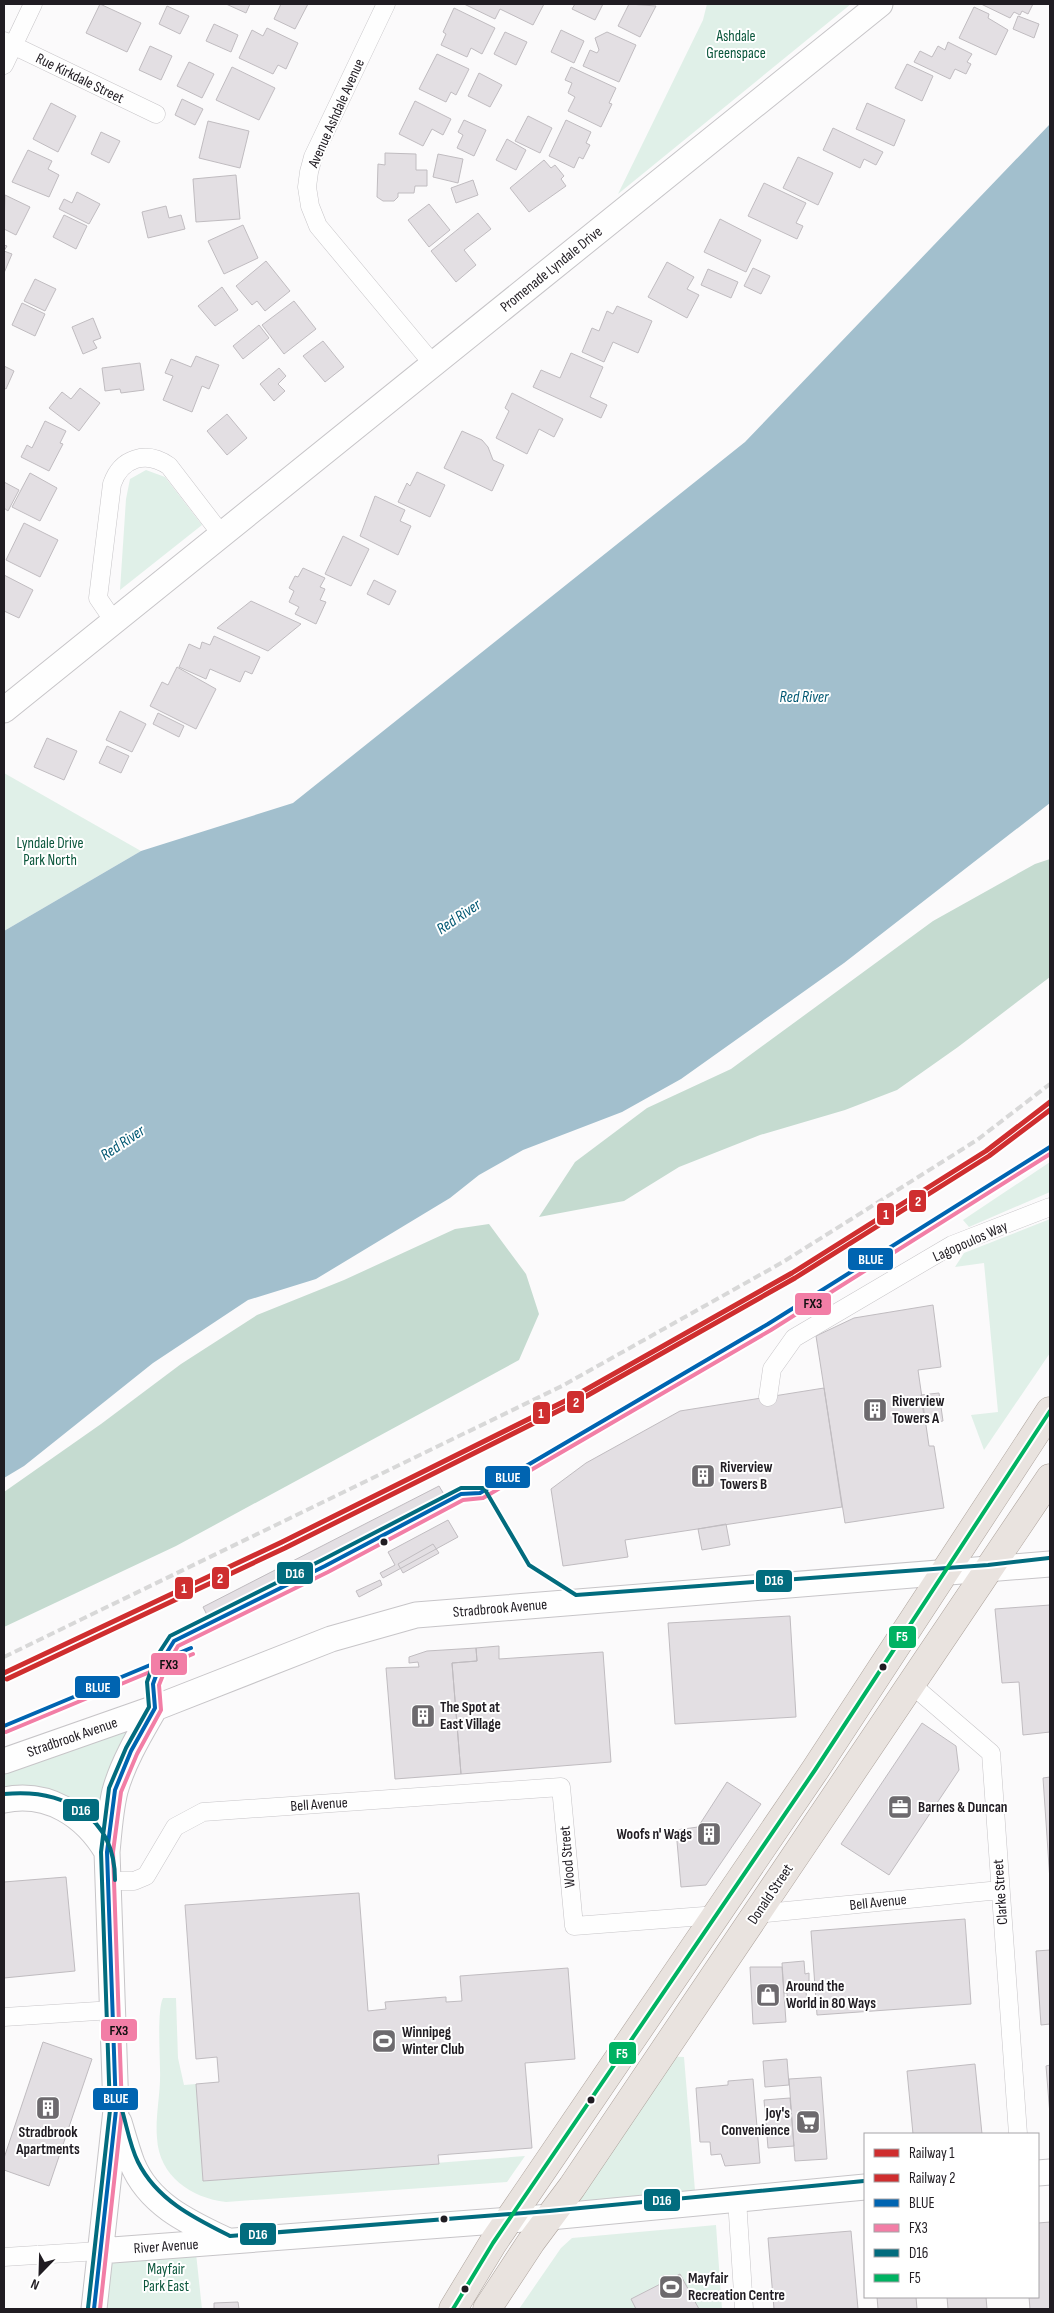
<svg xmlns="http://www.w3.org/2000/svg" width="1054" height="2313" viewBox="0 0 1054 2313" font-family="'Sofia Sans Condensed',sans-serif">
	<rect width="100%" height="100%" fill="#fbfafb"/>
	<path fill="#e0f0e8" d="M707,4H851L618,194L703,20Z
		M146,470L165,477L202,525L120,590L126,499L130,479Z
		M4,773L141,851L4,931Z
		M1050,1162V1192L969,1227L963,1220Z
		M1050,1219V1353L984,1450L971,1415L998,1412L984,1263L955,1267L964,1253Z
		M155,1708L110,1817L91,1828L4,1800V1761Z
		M163,1998H176L178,2058L184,2085L196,2084L203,2181L525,2156L507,2182L226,2202C191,2198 159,2176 157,2138C155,2116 161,2092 160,2070C160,2055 157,2009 163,1998Z
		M660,2056L684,2057L696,2203L550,2217Z
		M716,2225L722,2309H519L561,2248L572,2238Z
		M195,2244L202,2309H94L99,2251Z"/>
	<path fill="#c5dbd0" d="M1050,859V977L958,1047L897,1090L845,1110L760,1135L679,1167L624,1201L539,1217L575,1162L647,1108L731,1069L933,921L1035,864Z
		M489,1224L526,1274L539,1314L519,1360L176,1546L4,1627V1492L101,1424L181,1364L257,1315L344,1280L455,1229Z"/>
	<path fill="#a2bfcd" d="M1050,124V803L844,963L681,1079L622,1112L523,1150L479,1175L450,1198L316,1279L248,1300L153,1363L24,1466L4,1478V931L141,851L293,803L745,442Z"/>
	<path fill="#e3dfe3" stroke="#c0bcc0" d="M100,4L141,23L127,52L86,33Z
		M226,4H250L246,13Z
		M281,4H308L295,29L274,19Z
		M464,4H544L533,25L500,9L495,19Z
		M575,4H603L595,20L572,9Z
		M629,4L656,6L640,37L618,26Z
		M981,4H1033L1028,14L1022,11L1020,15L1014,12L1010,18Z
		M167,6L189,16L180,34L159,24Z
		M974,7L989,14L988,18L1008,30L996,55L959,38Z
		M454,8L495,28L482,54L471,48L467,57L441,45L446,34L443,32Z
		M1018,16L1039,24L1034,38L1013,29Z
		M214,24L238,35L231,52L206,41Z
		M267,28L298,43L286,69L278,65L273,74L239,58L252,30L263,36Z
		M561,30L584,41L574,63L551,52Z
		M505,32L527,42L516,65L494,54Z
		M607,32L636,45L619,82L583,66L590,50L597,53L599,50L595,38Z
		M948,42L972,54L967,62L971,64L966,74L955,69L950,79L914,62L920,51L932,57L938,46L945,50Z
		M150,46L172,56L161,80L139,70Z
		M437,54L469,69L456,95L451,92L446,102L419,89Z
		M189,62L214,74L202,98L177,86Z
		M907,64L933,76L922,101L895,88Z
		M232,67L275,88L259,120L216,100Z
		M571,67L616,88L609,103L612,104L601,127L568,111L575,97L568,93L572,83L565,80Z
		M479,73L502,85L490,107L468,96Z
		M182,99L203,109L195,125L175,115Z
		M415,101L451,119L443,135L432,129L423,146L399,134Z
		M51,103L76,116L58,152L33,139Z
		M867,103L905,120L894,146L856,129Z
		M528,116L552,128L540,153L515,141Z
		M464,120L486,130L474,156L457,148L463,135L458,132Z
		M566,120L591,132L586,143L590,145L583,159L579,157L574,168L549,156Z
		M208,121L249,131L240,168L199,158Z
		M833,128L883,152L876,165L864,159L860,168L823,150Z
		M101,132L120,141L109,163L91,154Z
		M507,139L526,150L516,170L496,160Z
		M28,150L52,161L48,169L59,175L49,197L12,182Z
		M385,153L416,154V170H427V186H415L414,193H398V197L394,201H383L377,197L378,164L385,165Z
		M438,154L463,159L458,183L433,177Z
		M798,157L833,173L818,205L783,188Z
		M544,160L551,168L555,165L564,176L561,179L566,186L529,212L510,188Z
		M236,175L240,219L196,222L193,179Z
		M473,180L478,195L456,203L451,188Z
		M764,183L806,203L796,223L803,226L797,239L748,216Z
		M77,192L100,204L89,224L59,209L64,199L72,203Z
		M5,195L30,207L16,235L4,229Z
		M429,204L450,230L429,247L408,220Z
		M166,206L169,218L181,215L185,229L148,238L142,212Z
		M478,213L491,229L464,250L476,265L456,282L431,251Z
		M64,215L87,226L76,249L53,237Z
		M720,219L761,240L746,272L704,252Z
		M243,225L258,258L224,274L208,241Z
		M4,245L7,246L4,251L12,254L4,273Z
		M266,261L290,291L265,311L257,301L252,305L236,286Z
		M667,262L694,277L687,289L699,295L687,318L648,297Z
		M753,268L770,276L761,294L744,286Z
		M708,269L738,282L731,298L701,285Z
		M35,279L56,289L45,311L24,301Z
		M222,287L238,310L215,326L198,306Z
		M294,301L316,329L284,354L262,325Z
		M22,303L45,314L35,336L12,325Z
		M617,306L652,321L638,353L613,342L604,362L582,352L592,328L599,331L607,311L613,314Z
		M93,318L101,338L93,341L97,348L83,354L72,327Z
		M259,325L269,338L243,359L233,346Z
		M323,341L344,367L325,382L303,356Z
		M571,353L603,367L590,397L607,405L601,418L533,387L541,370L560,378Z
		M196,356L219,365L209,389L202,386L192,412L163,400L173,376L165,373L171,359L191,367Z
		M140,363L144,390L121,393L120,389L105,391L102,368Z
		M4,366L14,371L6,389L4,388Z
		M279,368L286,376L278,384L285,391L274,401L260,384Z
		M80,388L100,403L79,431L49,408L62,392L71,399Z
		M512,393L563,419L554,437L539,429L527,454L496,438L509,411L505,408Z
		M227,414L247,438L227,455L207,431Z
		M45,421L66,431L60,443L63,444L49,471L21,457L27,445L32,448Z
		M462,431L482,440L488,447L493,460L504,465L492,491L444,468Z
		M417,472L445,485L430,517L398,502L407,483L410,486Z
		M30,473L57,488L40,521L12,507Z
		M4,482L19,490L8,511L4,508Z
		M375,496L405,510L400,521L411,526L398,555L360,536Z
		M24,523L58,540L40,577L6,560Z
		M343,536L369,549L351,586L325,574Z
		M303,568L325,578L320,587L325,589L320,600L326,602L316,624L295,614L299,607L289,602L294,591L289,588L295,576L298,577Z
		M4,575L33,590L19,618L4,611Z
		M374,580L396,591L389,605L367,594Z
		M251,601L301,624L268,651L217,628Z
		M214,636L260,657L252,674L245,671L240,682L210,669L206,679L179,667L189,644L200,649L202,642L210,645Z
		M177,667L216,689L196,729L150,706L162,682L168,685Z
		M120,711L146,724L132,752L106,740Z
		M158,713L184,726L179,737L153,724Z
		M47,738L77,751L64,780L34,767Z
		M107,746L129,756L121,773L99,763Z
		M933,1305L941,1367L918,1370L929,1446H934L944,1508L845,1523L816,1336L854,1318Z
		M824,1388L842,1507L625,1540L628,1557L563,1566L551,1489L586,1463L680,1411Z
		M939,1393L943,1421L925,1424L921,1395Z
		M439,1486L445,1496L208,1617L203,1607Z
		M448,1520L458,1537L383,1578L380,1573L395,1565L388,1552Z
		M726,1524L730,1545L702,1550L698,1529Z
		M433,1544L439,1553L403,1573L398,1564Z
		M380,1580L382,1585L359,1597L356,1591Z
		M1050,1605V1732L1023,1735L1019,1682L1002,1683L995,1609Z
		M790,1616L796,1717L675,1724L668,1623Z
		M499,1646V1659L603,1652L611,1762L461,1774L452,1663L477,1661L476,1648Z
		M476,1648L477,1661L452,1663L461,1774L395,1779L386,1668L419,1667L418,1662L409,1663V1657L427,1651Z
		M922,1723L956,1746L959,1770L889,1875L841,1844Z
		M1050,1777V1881L1043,1778Z
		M727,1782L761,1804L706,1885L681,1887L676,1830L698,1827Z
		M66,1877L75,1971L4,1978V1882Z
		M359,1893L368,2011L386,2009L385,2002L446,1997V2002L462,2001L460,1976L568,1968L575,2059L525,2063L532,2148L438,2155L439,2164L203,2181L196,2084L219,2082L217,2057L196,2059L185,1905Z
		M965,1919L971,2004L817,2015L811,1931Z
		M1050,1950V2024L1041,2025L1036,1951Z
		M804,1961L805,1974L809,1973V1991H806L807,2004L788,2006L787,1993H784L782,1963Z
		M750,1967H782L786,2022L753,2024Z
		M43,2042L92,2059L49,2186L4,2170V2158Z
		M787,2059L789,2085L765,2087L763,2061Z
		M975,2064L982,2134H913L907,2071Z
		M1050,2065V2115L1046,2066Z
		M821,2077L827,2159L795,2161L789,2079Z
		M753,2079L760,2163L725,2166L721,2154L711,2155L710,2142H700L696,2088L728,2085V2081Z
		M790,2098L794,2146L768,2148L764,2100Z
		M1050,2222V2309H1030L1029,2297H1038V2223Z
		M851,2231L858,2309H774L768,2238Z
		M680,2274L699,2309H636L631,2299Z
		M877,2297H916L917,2309H878Z
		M947,2297H986L987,2309H948Z
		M238,2302L239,2309H214V2303Z"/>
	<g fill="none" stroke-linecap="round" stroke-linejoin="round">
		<defs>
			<path id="street" d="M386,4L313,157L309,172L307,187L310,206L318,226L433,364
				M4,41L156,114
				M4,65L33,4
				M115,623L98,598L112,484C121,458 146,450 169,466L222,535
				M768,1397L772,1369L794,1338L952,1245L1050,1207
				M912,1685L991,1753L1018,2134
				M109,1881H134L146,1876L175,1827L203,1812L561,1787L574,1926L717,1915
				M756,1914L1000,1890
				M4,2017L113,2010
				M737,2199L744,2309
				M4,2257L99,2251"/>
			<path id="secondary" d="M4,710L880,4
				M4,1761L155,1708L331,1639L416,1615L1050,1564
				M4,1800C48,1791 85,1815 107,1852
				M119,2122C123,2135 127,2150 132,2163C149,2205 190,2223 228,2241
				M1038,2173L1050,2172
				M99,2251L550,2217L865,2187
				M94,2309L116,2110L107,1852C109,1832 110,1812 115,1791C123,1762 140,1734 155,1708"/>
			<path id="primary" d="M453,2309L493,2243L815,1770L1050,1411
				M487,2309L531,2242L572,2187L1050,1478"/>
		</defs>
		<use href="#street" stroke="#c7c5c8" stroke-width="19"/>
		<use href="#secondary" stroke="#c7c5c8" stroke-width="27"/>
		<use href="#primary" stroke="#ada39c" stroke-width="29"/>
		<use href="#street" stroke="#fefefe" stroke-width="18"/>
		<use href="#secondary" stroke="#fefefe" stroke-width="25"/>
		<use href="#primary" stroke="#e9e3df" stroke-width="28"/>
		<path stroke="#d8d8d8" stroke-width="4" stroke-dasharray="8 4" stroke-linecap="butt" d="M4,1657L562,1386L783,1262L977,1140L1050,1084"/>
		<defs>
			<path id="bus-1" d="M4,1726L191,1648
				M94,2309L116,2110L107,1852L115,1790L131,1751L155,1708L153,1684L161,1662L174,1641L325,1566L461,1494L480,1493L768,1324L1050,1147"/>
			<path id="bus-2" d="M6,1732L193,1654
				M100,2309L122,2110L113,1852L121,1792L137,1754L161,1710L159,1685L167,1665L178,1646L328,1572L463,1500L483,1498L771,1330L1050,1154"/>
			<path id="bus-3" d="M4,1794C63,1788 115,1816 115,1880
				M122,2110C127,2127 130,2146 138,2162C157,2200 194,2218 230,2236L549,2211L864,2181
				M88,2308L110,2110L101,1852L109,1788L126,1748L149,1707L147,1682L155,1659L170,1636L322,1560L461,1488H484L529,1565L576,1595L988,1565L1049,1558"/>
			<path id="bus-4" d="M453,2309L493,2243L815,1770L1050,1411"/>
		</defs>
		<use href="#bus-1" stroke="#fff" stroke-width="8"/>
		<use href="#bus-2" stroke="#fff" stroke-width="8"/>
		<use href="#bus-3" stroke="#fff" stroke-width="8"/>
		<use href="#bus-4" stroke="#fff" stroke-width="8"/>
		<use href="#bus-1" stroke="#0064b1" stroke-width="4"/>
		<use href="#bus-2" stroke="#f27ea6" stroke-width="4"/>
		<use href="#bus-3" stroke="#026c7e" stroke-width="4"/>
		<use href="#bus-4" stroke="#00b262" stroke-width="4"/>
		<defs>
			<path id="rail-1" d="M4,1673L282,1542L571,1398L792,1273L986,1151L1050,1102"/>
			<path id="rail-2" d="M7,1679L285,1548L574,1403L795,1278L989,1156L1050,1110"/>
		</defs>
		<use href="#rail-1" stroke="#fff" stroke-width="9"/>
		<use href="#rail-2" stroke="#fff" stroke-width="9"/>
		<use href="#rail-1" stroke="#cf2e2f" stroke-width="5"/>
		<use href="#rail-2" stroke="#cf2e2f" stroke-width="5"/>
	</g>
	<defs>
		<symbol id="building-square" viewBox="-11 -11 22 22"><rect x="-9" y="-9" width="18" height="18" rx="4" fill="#6d6a6e" stroke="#fff"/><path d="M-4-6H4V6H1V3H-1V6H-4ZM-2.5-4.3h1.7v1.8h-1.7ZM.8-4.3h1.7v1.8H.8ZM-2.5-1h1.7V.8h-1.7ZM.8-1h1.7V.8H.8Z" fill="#fff"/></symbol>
		<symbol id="office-square" viewBox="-11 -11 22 22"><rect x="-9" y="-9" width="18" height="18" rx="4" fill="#6d6a6e" stroke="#fff"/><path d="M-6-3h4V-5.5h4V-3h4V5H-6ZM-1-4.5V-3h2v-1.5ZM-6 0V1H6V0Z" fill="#fff"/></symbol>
		<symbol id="shop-square" viewBox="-11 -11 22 22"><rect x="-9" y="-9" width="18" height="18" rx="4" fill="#6d6a6e" stroke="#fff"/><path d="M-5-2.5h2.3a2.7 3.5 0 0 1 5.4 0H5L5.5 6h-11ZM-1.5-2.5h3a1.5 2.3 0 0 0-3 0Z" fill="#fff"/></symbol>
		<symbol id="stadium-square" viewBox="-11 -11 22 22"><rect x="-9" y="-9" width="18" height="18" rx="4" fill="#6d6a6e" stroke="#fff"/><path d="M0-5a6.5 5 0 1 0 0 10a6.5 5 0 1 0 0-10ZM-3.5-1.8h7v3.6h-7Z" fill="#fff"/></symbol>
		<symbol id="supermarket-square" viewBox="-11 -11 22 22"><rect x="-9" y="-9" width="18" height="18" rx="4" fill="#6d6a6e" stroke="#fff"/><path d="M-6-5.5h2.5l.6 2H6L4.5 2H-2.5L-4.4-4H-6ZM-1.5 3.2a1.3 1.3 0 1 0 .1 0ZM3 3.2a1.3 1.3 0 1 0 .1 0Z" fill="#fff"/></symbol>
	</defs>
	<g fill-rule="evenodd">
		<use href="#building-square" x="861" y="1396" width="28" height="28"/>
		<use href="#building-square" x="689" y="1462" width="28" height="28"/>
		<use href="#building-square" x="409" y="1702" width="28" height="28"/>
		<use href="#office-square" x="886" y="1793" width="28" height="28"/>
		<use href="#building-square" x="695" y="1820" width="28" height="28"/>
		<use href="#shop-square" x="754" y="1981" width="28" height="28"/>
		<use href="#stadium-square" x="370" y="2027" width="28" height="28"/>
		<use href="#building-square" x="34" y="2094" width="28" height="28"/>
		<use href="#supermarket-square" x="794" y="2108" width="28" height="28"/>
		<use href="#stadium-square" x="657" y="2273" width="28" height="28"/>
	</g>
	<g fill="#201c22" stroke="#fff" stroke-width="2">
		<circle cx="384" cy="1542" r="4.5"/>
		<circle cx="883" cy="1667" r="4.5"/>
		<circle cx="591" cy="2100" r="4.5"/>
		<circle cx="444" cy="2219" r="4.5"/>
		<circle cx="465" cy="2289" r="4.5"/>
	</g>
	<g text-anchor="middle" stroke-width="4" stroke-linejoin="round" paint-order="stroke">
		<g font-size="15" fill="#0a563b" stroke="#fff">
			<text x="736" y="41">Ashdale<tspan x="736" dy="17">Greenspace</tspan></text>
			<text x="50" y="848">Lyndale Drive<tspan x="50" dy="17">Park North</tspan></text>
			<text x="166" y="2274">Mayfair<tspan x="166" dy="17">Park East</tspan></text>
		</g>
		<g font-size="15" fill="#201c22" stroke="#fff">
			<text transform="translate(80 78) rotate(26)" y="5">Rue Kirkdale Street</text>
			<text transform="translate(336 113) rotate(-66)" y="5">Avenue Ashdale Avenue</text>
			<text transform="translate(551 269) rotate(-39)" y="5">Promenade Lyndale Drive</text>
			<text transform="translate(970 1241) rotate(-24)" y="5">Lagopoulos Way</text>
			<text transform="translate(500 1608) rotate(-5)" y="5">Stradbrook Avenue</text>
			<text transform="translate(72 1737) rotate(-19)" y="5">Stradbrook Avenue</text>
			<text transform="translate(319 1804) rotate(-4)" y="5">Bell Avenue</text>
			<text transform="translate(567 1857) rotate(-95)" y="5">Wood Street</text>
			<text transform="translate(1000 1892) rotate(-94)" y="5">Clarke Street</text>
			<text transform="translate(770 1894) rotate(-56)" y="5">Donald Street</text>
			<text transform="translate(878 1902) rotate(-6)" y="5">Bell Avenue</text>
			<text transform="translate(166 2246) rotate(-4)" y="5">River Avenue</text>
		</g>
		<g font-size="15" font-weight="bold" fill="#201c22" stroke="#fff" text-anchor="start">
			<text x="892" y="1406">Riverview<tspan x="892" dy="17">Towers A</tspan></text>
			<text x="720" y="1472">Riverview<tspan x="720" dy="17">Towers B</tspan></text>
			<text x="440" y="1712">The Spot at<tspan x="440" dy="17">East Village</tspan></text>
			<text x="918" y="1812">Barnes &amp; Duncan</text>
			<text x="692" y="1839" text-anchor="end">Woofs n' Wags</text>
			<text x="786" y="1991">Around the<tspan x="786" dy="17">World in 80 Ways</tspan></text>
			<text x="402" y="2037">Winnipeg<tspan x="402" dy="17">Winter Club</tspan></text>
			<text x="790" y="2118" text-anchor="end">Joy's<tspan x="790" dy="17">Convenience</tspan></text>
			<text x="48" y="2137" text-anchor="middle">Stradbrook<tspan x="48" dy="17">Apartments</tspan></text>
			<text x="688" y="2283">Mayfair<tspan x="688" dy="17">Recreation Centre</tspan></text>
		</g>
		<g font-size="16" font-style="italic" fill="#005772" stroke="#fff">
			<text x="804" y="702">Red River</text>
			<text transform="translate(458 916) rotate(-34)" y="6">Red River</text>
			<text transform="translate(122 1142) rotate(-34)" y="6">Red River</text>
		</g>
	</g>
	<g stroke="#fff" stroke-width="2">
		<rect x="908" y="1189" width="19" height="24" rx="5" fill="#cf2e2f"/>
		<rect x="876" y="1202" width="19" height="24" rx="5" fill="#cf2e2f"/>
		<rect x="847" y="1247" width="47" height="24" rx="5" fill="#0064b1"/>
		<rect x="794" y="1292" width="38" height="24" rx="5" fill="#f27ea6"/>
		<rect x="566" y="1390" width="19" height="24" rx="5" fill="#cf2e2f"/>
		<rect x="532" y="1401" width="19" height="24" rx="5" fill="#cf2e2f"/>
		<rect x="484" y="1465" width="47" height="24" rx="5" fill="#0064b1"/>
		<rect x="276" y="1561" width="38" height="24" rx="5" fill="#026c7e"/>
		<rect x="211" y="1566" width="19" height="24" rx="5" fill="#cf2e2f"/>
		<rect x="755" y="1569" width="38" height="24" rx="5" fill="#026c7e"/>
		<rect x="174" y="1576" width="20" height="24" rx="5" fill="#cf2e2f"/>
		<rect x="888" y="1625" width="29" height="24" rx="5" fill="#00b262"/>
		<rect x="150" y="1652" width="38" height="24" rx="5" fill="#f27ea6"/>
		<rect x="74" y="1675" width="47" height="24" rx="5" fill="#0064b1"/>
		<rect x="62" y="1798" width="38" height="24" rx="5" fill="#026c7e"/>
		<rect x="100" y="2018" width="38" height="24" rx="5" fill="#f27ea6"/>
		<rect x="608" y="2041" width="29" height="24" rx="5" fill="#00b262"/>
		<rect x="92" y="2087" width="47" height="24" rx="5" fill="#0064b1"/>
		<rect x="643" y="2188" width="38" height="24" rx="5" fill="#026c7e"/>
		<rect x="239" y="2222" width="38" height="24" rx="5" fill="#026c7e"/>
	</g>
	<g font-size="14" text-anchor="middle" font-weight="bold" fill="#fff">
		<text x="918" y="1206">2</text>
		<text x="886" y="1219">1</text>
		<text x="871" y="1264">BLUE</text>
		<text x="576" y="1407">2</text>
		<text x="541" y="1418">1</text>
		<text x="508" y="1482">BLUE</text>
		<text x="295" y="1578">D16</text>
		<text x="220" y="1583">2</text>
		<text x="774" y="1585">D16</text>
		<text x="184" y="1593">1</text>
		<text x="902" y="1641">F5</text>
		<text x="98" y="1692">BLUE</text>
		<text x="81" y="1815">D16</text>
		<text x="622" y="2058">F5</text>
		<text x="116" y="2103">BLUE</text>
		<text x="662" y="2205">D16</text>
		<text x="258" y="2239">D16</text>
	</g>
	<g font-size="14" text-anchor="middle" font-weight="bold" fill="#111">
		<text x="813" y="1308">FX3</text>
		<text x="169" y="1669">FX3</text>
		<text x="119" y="2035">FX3</text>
	</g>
	<rect width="1054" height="2313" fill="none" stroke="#201c22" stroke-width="10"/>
	<rect x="864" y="2133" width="175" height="165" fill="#ffffff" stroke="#a6a4a7"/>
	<rect x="874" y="2149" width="25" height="8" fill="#cf2e2f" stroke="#a6a4a7"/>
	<text x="909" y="2158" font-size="15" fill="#201c22">Railway 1</text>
	<rect x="874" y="2174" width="25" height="8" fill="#cf2e2f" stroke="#a6a4a7"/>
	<text x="909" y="2183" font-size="15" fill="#201c22">Railway 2</text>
	<rect x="874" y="2199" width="25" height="8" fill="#0064b1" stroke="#a6a4a7"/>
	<text x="909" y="2208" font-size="15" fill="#201c22">BLUE</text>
	<rect x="874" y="2224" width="25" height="8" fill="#f27ea6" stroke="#a6a4a7"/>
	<text x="909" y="2233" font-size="15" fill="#201c22">FX3</text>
	<rect x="874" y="2249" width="25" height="8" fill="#026c7e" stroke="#a6a4a7"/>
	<text x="909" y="2258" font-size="15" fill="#201c22">D16</text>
	<rect x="874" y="2274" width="25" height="8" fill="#00b262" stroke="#a6a4a7"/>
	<text x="909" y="2283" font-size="15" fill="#201c22">F5</text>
	<g transform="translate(40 2273) rotate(203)" stroke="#ffffff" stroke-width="4" paint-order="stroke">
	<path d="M0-4L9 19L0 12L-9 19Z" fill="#201c22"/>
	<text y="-8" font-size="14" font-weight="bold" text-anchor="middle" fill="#201c22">N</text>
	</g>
</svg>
